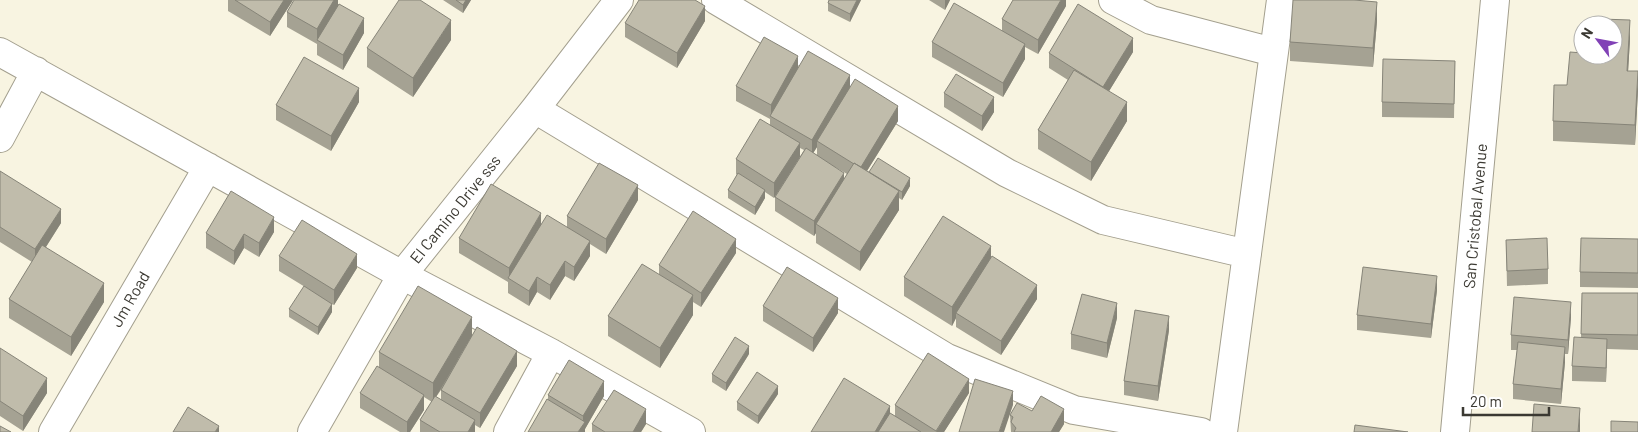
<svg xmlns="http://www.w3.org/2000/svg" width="1638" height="432" viewBox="0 0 1638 432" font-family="Barlow,sans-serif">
	<rect width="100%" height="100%" fill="#f8f4e1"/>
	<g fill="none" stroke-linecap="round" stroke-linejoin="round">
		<defs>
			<path id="minor" d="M716,0L1007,173L1103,220L1247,254
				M1113,0L1151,20L1273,52
				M0,52L402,275L551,353L691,432
				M535,109L947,358L1074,410L1201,432
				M0,138L36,71
				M53,432L208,167
				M312,432L402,275L535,109L619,0
				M508,432L551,353
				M1223,432L1281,0
				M1455,432L1495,0"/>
		</defs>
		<use href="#minor" stroke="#a39f8e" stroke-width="30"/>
		<use href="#minor" stroke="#fff" stroke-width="28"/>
	</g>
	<path fill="#a5a293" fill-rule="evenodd" d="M228,0H293L270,36L228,11Z
		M338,0V4L364,33L343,70L317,55V43V44L287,27V12Z
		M443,0H471L463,13Z
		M861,0L850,22L828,11V3Z
		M929,0H950L945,10Z
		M1066,0V6L1038,54L1025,47V59L1003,97L932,57V42L1002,31V19Z
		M705,21L677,68L625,37V23Z
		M1377,21L1373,67L1290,61V42Z
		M1630,39L1628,71L1638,90L1635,145L1553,141V121L1567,85L1613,55Z
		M451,40L413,97L367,67V48Z
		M1133,52L1109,91L1127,121L1091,181L1038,149V130L1068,80L1049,68V53Z
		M1455,61L1454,118L1382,117V102Z
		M798,67L850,87L898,121L867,171L910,186L902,200L899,198V210L860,271L816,243V233L814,236L775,211V197L804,150L800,148V157L774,198L765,192V198L755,215L728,198V190L737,175L736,174V159L770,125V119L736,101V86ZM817,147V155L813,153ZM835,167L847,174L844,179Z
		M944,93L994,112L982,131L944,107Z
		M359,102L331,151L276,120V105Z
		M0,171L61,223L46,247L104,302L71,356L9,318V299L32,262L0,242Z
		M638,200L606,254L590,244V256L574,281L565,276L550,300L537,292L529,306L508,293V282L459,253V238L541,224L567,228V216Z
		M274,232L259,257L244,248L234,265L206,248V233Z
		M1638,239V288L1580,287V272Z
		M1506,240L1548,269V284L1507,286Z
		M736,253L701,307L693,302V315L660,368L608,336V316L659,274V265Z
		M279,256L357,268L334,305L332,304V312L318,335L289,317V309L310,290L279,271Z
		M991,258L1037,299L1001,355L956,327V318L952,326L904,296V277Z
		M1437,290L1431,338L1357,330V315Z
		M1582,293H1638V350L1607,349L1606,382L1572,381V366L1581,338Z
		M763,306L838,313L813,352L763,321Z
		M1571,317L1568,354H1565V362L1561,404L1513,399V384L1517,350H1511V335Z
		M1117,318L1107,358L1071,349V334Z
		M1169,330L1158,401L1124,395V381Z
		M0,348L47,393L23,431L0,416Z
		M379,352L517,366L480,428L475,425V432H420V420L432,402L424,397V410L410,432H400L360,408V393L379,367ZM441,390V400L436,397Z
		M749,354L726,391L712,382V374Z
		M969,393L944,432H811L890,414L895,416V405Z
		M778,394L758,424L737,410V402Z
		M548,395L604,396L585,429V432L548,400Z
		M1032,411L1064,424L1059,432H1011L1010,415Z
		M592,424H646L641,432H589H592Z"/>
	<path fill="#868478" d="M284,0H293L270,36V22Z
		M334,0H338V8L317,40V44V29Z
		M466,0H471L463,13V5Z
		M857,0H861L850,22V14Z
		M945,0H950L945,10Z
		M1061,0H1066V6L1038,54V40Z
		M1377,2V21L1373,67V48Z
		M705,6V21L677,68V53Z
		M364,18V33L343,70V55Z
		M451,20V40L413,97V78Z
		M1630,20V39L1627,90V71Z
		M1133,38V52L1103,101V87Z
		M1025,44V59L1003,97V83Z
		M798,56V71L771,117V105Z
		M1638,71V90L1635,145V125Z
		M850,75V90L817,141V147L812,155V140Z
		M359,88V102L331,151V136Z
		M994,97V112L982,131V116Z
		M1127,102V121L1091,181V162Z
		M898,106V121L860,182V168Z
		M800,143V157L774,198V183Z
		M844,173V187L816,224V233L814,236V221Z
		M910,178V186L902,200V192Z
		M638,185V200L606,254V239Z
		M765,190V198L755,215V207Z
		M899,191V210L860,271V252Z
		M61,209V223L35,264V249Z
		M541,213V228L509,279V268Z
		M274,217V232L259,257V243Z
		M244,234V248L234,265V251Z
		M736,239V253L701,307V293Z
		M590,241V256L574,281V267Z
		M991,246V265L956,313V318L952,326V307Z
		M357,254V268L334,305V290Z
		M565,261V276L550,300V285Z
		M1437,276V290L1431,338V324Z
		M537,277V292L529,306V291Z
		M104,283V302L71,356V337Z
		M1037,285V299L1001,355V341Z
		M693,295V315L660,368V348Z
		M838,298V313L813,352V338Z
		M1571,302V317L1568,354V340Z
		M1117,303V318L1107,358V343Z
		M332,304V312L318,335V327Z
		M1169,316V330L1158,401V386Z
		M472,317V336L433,402V383Z
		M1607,339V354L1606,382V368Z
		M749,346V354L726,391V383Z
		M1565,347V362L1561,404V389Z
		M517,351V366L480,428V413Z
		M47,378V393L23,431V416Z
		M969,379V393L944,432H936Z
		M604,381V396L585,429V432H578L583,424V416Z
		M778,386V394L758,424V416Z
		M1013,391V405L1004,432H999Z
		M424,395V410L410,432H407V422Z
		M890,406V421L884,432H875Z
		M1580,408V432H1578Z
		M646,409V424L641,432H633Z
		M1064,409V424L1059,432H1051Z
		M475,420V432H468Z
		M219,426V432H215Z"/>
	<path fill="#c0bcab" stroke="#868478" d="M235,0H284L270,22Z
		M294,0H334L317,29L287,12Z
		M399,0H420L451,20L413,78L367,48Z
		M456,0H466L463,5Z
		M639,0H695L705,6L677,53L625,23Z
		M829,0H857L850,14L828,3Z
		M1013,0H1061L1038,40L1002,19Z
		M1293,0H1354L1377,2L1373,48L1290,42Z
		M954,3L1025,44L1003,83L932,42Z
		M339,4L364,18L343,55L317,40Z
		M1078,4L1133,38L1103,87L1049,53Z
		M1601,19L1630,20L1627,71H1638L1635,125L1553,121L1554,85H1567L1570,52L1583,53V55H1613V25H1601Z
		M764,37L798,56L771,105L736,86Z
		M808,51L850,75L812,140L770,116Z
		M304,57L359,88L331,136L276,105Z
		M1383,59L1455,61L1454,104L1382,102Z
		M1074,70L1127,102L1091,162L1038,130Z
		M956,74L994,97L982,116L944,93Z
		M855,79L898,106L861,167L854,163V164L817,141Z
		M760,119L800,143L774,183L736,159Z
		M806,148L844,173L814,221L775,197Z
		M878,158L910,178L902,192L869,172Z
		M599,163L638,185L606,239L567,216Z
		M854,163L899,191L860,252L816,224Z
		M0,171L61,209L35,249L0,227Z
		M738,173L765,190L755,207L728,190Z
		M491,184L541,213L509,268L459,238Z
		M231,191L274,217L259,243L244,234L234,251L206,233Z
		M693,211L736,239L701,293L659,265Z
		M547,215L590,241L574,267L565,261L550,285L537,277L529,291L508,278Z
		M943,216L991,246L952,307L904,277Z
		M302,220L357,254L334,290L279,256Z
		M1547,238L1548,269L1507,271L1506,240Z
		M1581,238L1638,239V273L1580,272Z
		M42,245L104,283L71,337L9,299Z
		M992,256L1037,285L1001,341L956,313Z
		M642,264L693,295L660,348L608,316Z
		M787,267L838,298L813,338L763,306Z
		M1363,267L1437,276L1431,324L1357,315Z
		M304,286L332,304L318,327L289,309Z
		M418,286L472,317L433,383L379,352Z
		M1582,293H1638V335L1581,334Z
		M1082,294L1117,303L1107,343L1071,334Z
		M1514,297L1571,302L1568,340L1511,335Z
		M1135,310L1169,316L1158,386L1124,381Z
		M477,327L517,351L480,413L441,390Z
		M735,337L749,346L726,383L712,374Z
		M1574,337L1607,339L1606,368L1572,366Z
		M1518,342L1565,347L1561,389L1513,384Z
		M0,348L47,378L23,416L0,401Z
		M928,353L969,379L936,431L895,405Z
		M569,360L604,381L583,416L548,395Z
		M377,366L424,395L407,422L360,393Z
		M757,372L778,386L758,416L737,402Z
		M844,378L890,406L875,432H811Z
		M975,379L1013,391L999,432H959Z
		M614,390L646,409L633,432H605L592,424Z
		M435,396L475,420L468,432H440L420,420Z
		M1041,396L1064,409L1051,432H1014L1016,428L1011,422L1013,417L1010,415L1017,403L1032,411Z
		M547,399L585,422L578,432H528Z
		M1534,404L1580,408L1578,432H1532Z
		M188,407L219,426L215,432H173Z
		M890,413L921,432H878Z
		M1611,421L1638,422V432H1611Z
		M1355,425L1408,432H1354Z
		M0,426L11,432H0Z"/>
	<g text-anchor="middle" stroke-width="4.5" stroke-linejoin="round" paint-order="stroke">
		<g font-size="16" fill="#3b3932" stroke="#fff">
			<text transform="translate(455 209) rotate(-51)" y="6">El Camino Drive sss</text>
			<text transform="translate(1475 216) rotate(-85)" y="6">San Cristobal Avenue</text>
			<text transform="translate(130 299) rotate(-60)" y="6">Jm Road</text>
		</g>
	</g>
	<g transform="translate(1598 40) rotate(302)"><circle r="24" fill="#ffffff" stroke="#b1b0ad"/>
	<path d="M0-4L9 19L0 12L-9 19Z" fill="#8141b6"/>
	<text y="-8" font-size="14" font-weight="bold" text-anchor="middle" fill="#3b3932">N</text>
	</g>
	<path d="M1463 407v8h86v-8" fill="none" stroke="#3b3932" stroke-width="2.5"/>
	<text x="1470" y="407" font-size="15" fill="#3b3932" stroke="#ffffff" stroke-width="4" paint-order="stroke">20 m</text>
</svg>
